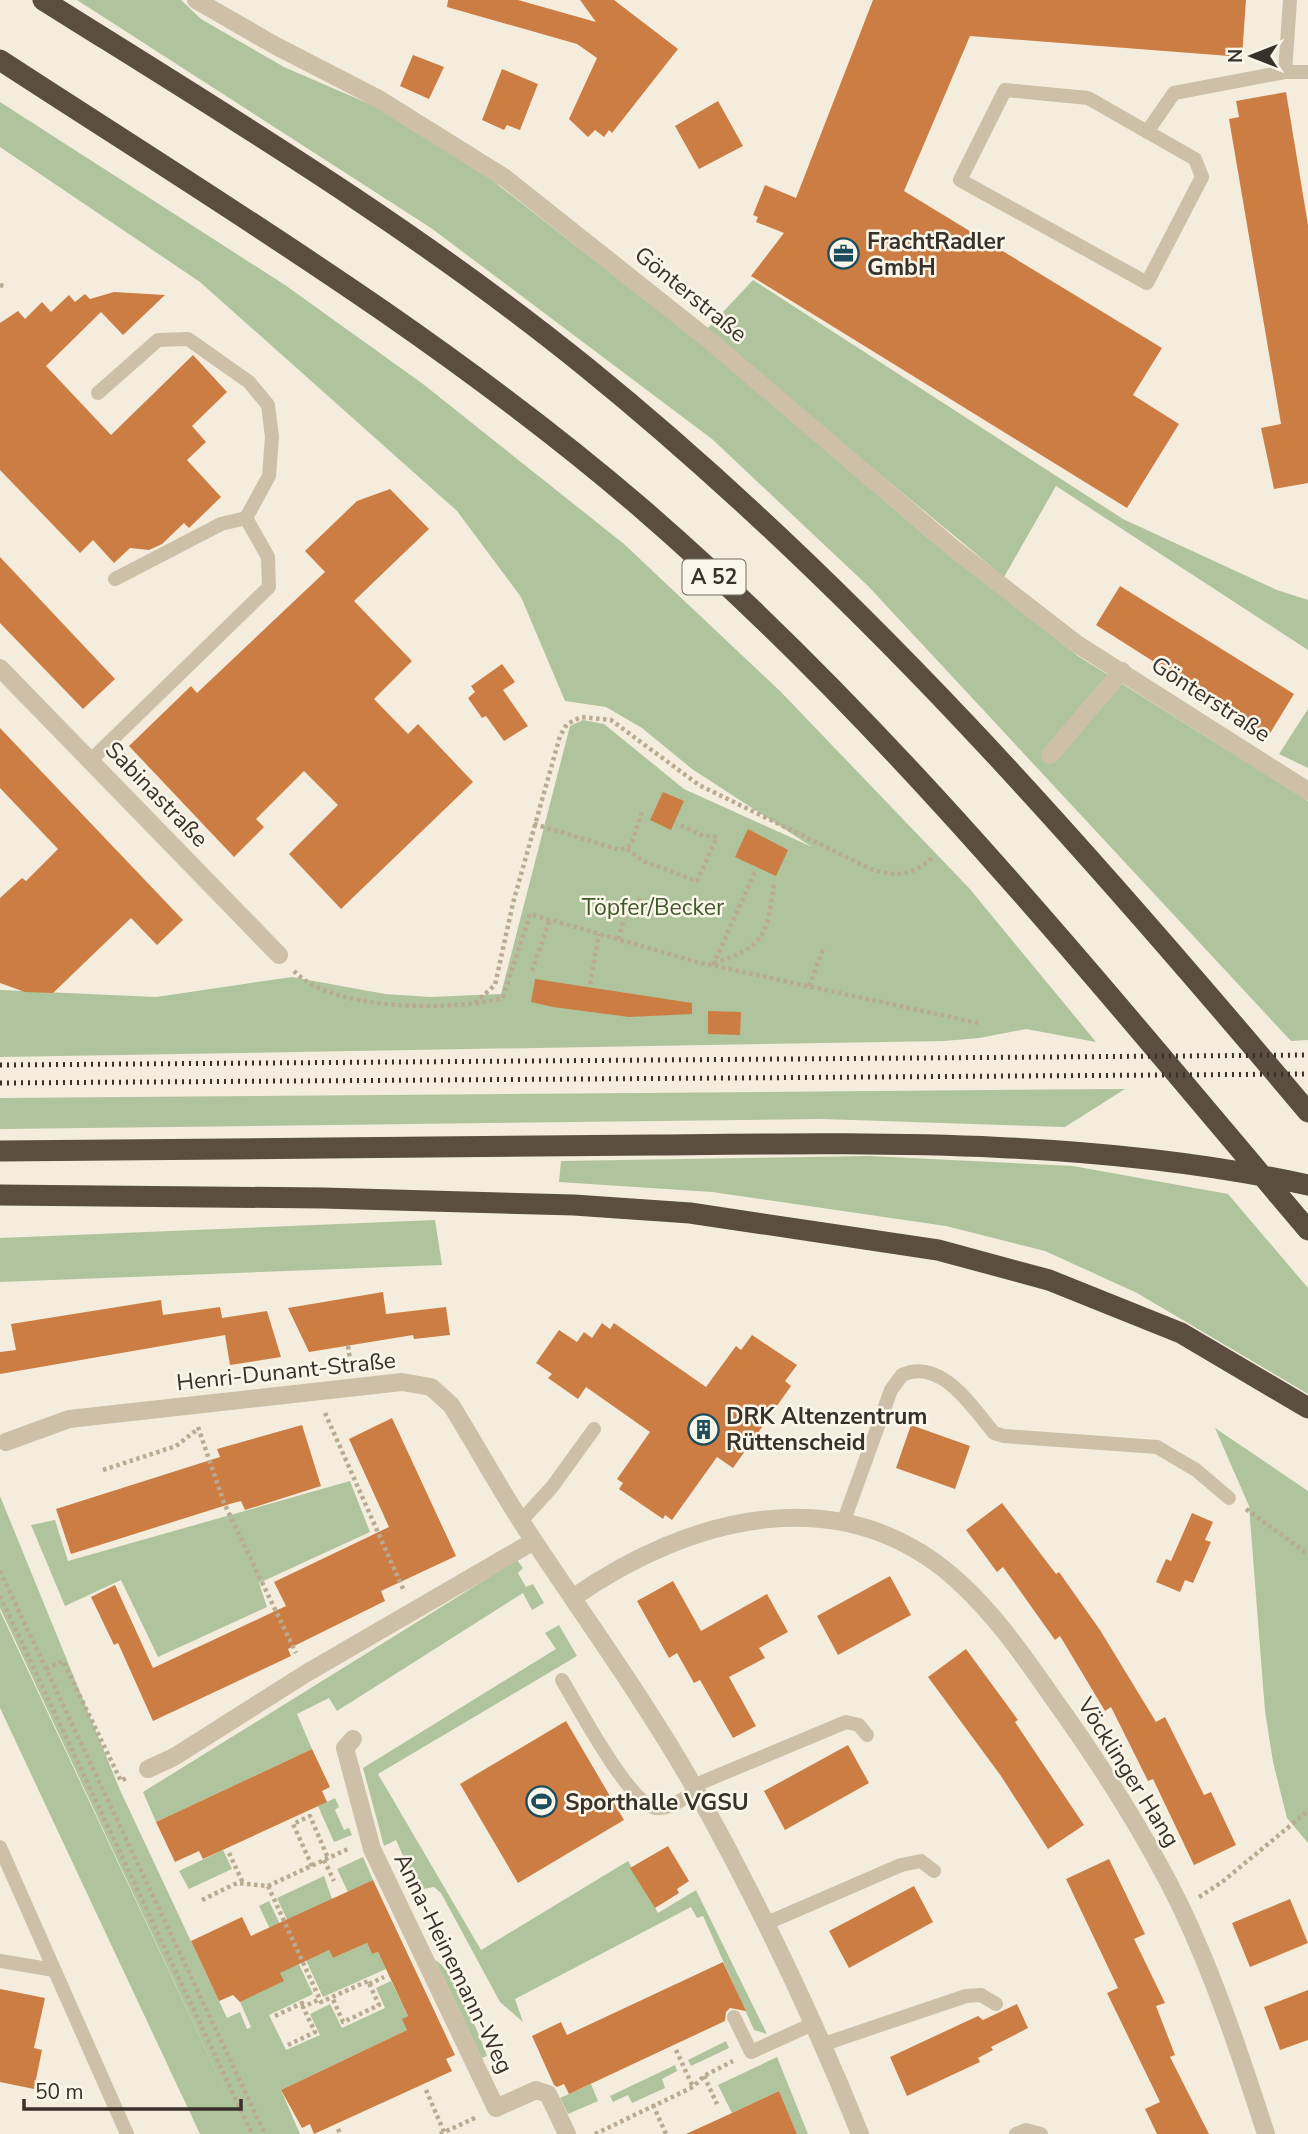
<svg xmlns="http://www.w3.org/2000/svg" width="1308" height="2134" viewBox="0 0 1308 2134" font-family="'Nunito Sans',sans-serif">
	<rect width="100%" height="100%" fill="#f4eddd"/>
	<path fill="#afc49c" d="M77,0H181L201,19L284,67L374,106L483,173L705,347L930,540L1078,656L1308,801V1040L1291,1041L868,586L712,439L431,228Z
		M0,102L285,285L423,384L624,544L780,691L969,888L1096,1042L1026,1029L979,1038L944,1041L0,1057V990L156,997L292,977L385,994L430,997L501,994L570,726L583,720L604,724L684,789L812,847L692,769L642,728L606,707L565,701L521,597L457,511L200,282L0,147Z
		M753,280L1123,519L1277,590L1308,600V650L1056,486L1004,577L706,330Z
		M1308,709V768L1279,754Z
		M1125,1089L1065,1127L822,1119L0,1129V1098Z
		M870,1156L1073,1166L1228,1194L1308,1288V1394L1137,1293L1045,1251L946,1226L712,1192L559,1182L561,1161Z
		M435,1220L442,1265L0,1282V1238Z
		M1215,1428L1308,1491V1843L1287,1818L1273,1762L1265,1711L1249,1506Z
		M350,1481L370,1532L259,1583L267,1607L158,1657L121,1580L65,1606L31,1525L55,1520L68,1561Z
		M0,1496L120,1790L227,2018L240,2012L247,2029L251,2027L240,2002L286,1963L259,1906L269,1901L313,1994L269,2015L286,2050L320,2035L310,2014L330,2004L342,2028L385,2008L376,1988L391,1981L408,2016L407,2030L281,2090L300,2134H200L0,1708V1611L235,2112L0,1608Z
		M517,1560L523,1568L518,1573L526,1587L533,1584L544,1603L532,1610L523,1593L337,1711L329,1698L297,1714L312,1749L156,1822L143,1792Z
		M559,1625L577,1656L378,1774L481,1950L628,1861L658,1913L696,1890L767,2034L754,2030L703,1916L697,1918L691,1907L515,1999L523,2022L500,2002L441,1893L434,1887L418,1890L396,1840L384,1846L363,1768L556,1649L545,1633Z
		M335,1798L339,1807L335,1810L344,1830L349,1828L352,1835L334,1842L318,1806Z
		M223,1850L232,1869L189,1889L179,1871Z
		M363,1857L373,1880L348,1892L337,1869Z
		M324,1876L332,1899L329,1950L333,1958L367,1943L372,1954L378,1952L386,1969L323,1997L277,1898Z
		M435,1960C452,1967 480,2036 487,2056L482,2058Z
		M726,2041L729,2048L691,2066L688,2060Z
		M777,2057L808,2134H797L779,2091L732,2113L718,2085Z
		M675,2065L677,2071L662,2079L665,2088L632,2103L628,2095L613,2102L610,2096Z
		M591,2084L598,2101L568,2114L560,2098Z"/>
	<path fill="#cc7d43" d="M448,0H518L596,22L580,0H614L678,49L612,133L609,130L604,137L595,130L588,137L569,119L597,58L577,44L447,7Z
		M873,0H1246L1242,57L970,36L904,191L1162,348L1133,395L1179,424L1127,508L751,276L784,233L756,222L758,217L753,215L765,185L796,198Z
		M413,55L444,67L429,99L400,86Z
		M502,69L538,84L520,130L507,125L504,130L482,120Z
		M1286,92L1308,225V483L1274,489L1261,428L1281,424L1229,119L1239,117L1236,101Z
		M718,101L743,146L699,169L675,126Z
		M114,292L165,295L123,335L101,312L46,366L111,435L193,355L227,392L192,426L206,442L187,460L221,497L189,528L184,523L162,544L149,550L130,548L114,563L93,540L80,553L0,470V323L18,311L25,319L42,302L51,312L69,295L75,302L85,294L90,299Z
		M390,489L429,529L354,601L412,661L374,699L408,734L418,724L473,782L341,909L289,854L338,805L304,771L256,819L264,827L234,857L129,746L191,686L197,693L325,572L305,551L357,501Z
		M0,557L115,679L83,709L0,623Z
		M1120,586L1294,694L1269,735L1096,625Z
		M502,664L515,682L503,690L528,726L504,741L486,716L482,718L468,698L475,692L471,686Z
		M0,728L183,920L157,945L131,918L53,993L25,992L0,983V898L22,878L26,881L58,849L0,788Z
		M663,792L684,801L671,830L650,820Z
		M748,829L788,850L776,876L735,857Z
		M535,979L692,1003V1014L629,1017L553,1007L531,1002Z
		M708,1011L741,1012L740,1035L708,1034Z
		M383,1292L386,1314L446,1307L450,1335L414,1339L413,1335L309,1352L288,1308Z
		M161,1300L163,1315L220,1307L225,1333L222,1318L267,1311L281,1357L230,1365L225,1335L0,1374V1352L16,1350L11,1324Z
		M602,1323L610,1329L614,1323L706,1387L736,1346L741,1350L752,1335L797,1365L785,1381L791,1386L733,1468L717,1457L672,1520L665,1515L663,1519L619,1489L623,1483L617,1479L650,1432L586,1387L578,1399L548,1378L552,1374L536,1363L559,1330L577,1342L584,1332L592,1338Z
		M392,1418L456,1556L381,1591L385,1601L288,1649L291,1656L153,1721L118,1643L114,1645L91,1597L115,1585L153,1668L286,1606L274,1582L389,1527L349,1439Z
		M302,1425L321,1486L245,1510L241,1501L233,1503L71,1554L56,1509L220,1457L217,1449Z
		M911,1425L970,1446L955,1489L896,1468Z
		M1002,1503L1056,1574L1059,1572L1100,1630L1156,1722L1165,1717L1204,1795L1211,1792L1236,1845L1194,1865L1153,1779L1148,1781L1111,1707L1105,1711L1060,1636L1055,1640L1003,1567L997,1572L966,1530Z
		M1192,1513L1213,1522L1205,1540L1211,1542L1193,1583L1185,1580L1180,1592L1156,1582L1166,1559L1171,1561Z
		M890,1576L911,1615L838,1655L817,1616Z
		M673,1581L701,1631L767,1594L788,1632L759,1648L765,1658L729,1677L756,1726L733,1738L700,1680L694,1683L677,1653L669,1658L637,1601Z
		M966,1649L1018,1720L1015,1722L1084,1825L1048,1849L1001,1776L928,1677Z
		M566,1721L624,1820L518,1883L460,1784Z
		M848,1745L869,1783L785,1830L764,1791Z
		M312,1749L330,1787L322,1791L327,1802L203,1859L199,1851L175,1862L156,1822Z
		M668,1846L689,1881L677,1889L679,1893L655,1908L630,1868Z
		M1109,1859L1145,1934L1134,1939L1165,2003L1156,2006L1175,2055L1170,2057L1209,2134H1157L1145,2109L1160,2102L1107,1993L1118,1988L1066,1879Z
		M373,1880L455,2055L446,2059L452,2071L314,2134L310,2124L302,2128L281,2090L407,2030L402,2019L408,2016L378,1952L372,1954L367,1943L333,1958L329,1950L280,1973L284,1981L240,2002L233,1995L219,2001L191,1941L242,1917L251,1936Z
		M914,1886L933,1922L849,1968L829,1931Z
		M1290,1899L1308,1943L1250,1967L1232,1923Z
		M723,1962L746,2011L730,2008L726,2012L725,2021L569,2094L564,2084L557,2087L554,2085L532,2036L561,2022L567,2035Z
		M0,1989L45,1998L34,2048L42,2050L34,2089L0,2082Z
		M1308,1990V2040L1280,2050L1264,2007Z
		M1017,2004L1028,2028L991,2047L993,2050L978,2058L980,2062L907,2096L890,2057L978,2016L983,2020Z
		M779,2091L797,2134H686L732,2113Z"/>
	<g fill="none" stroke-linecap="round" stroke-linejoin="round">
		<path stroke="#b9aa92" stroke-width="4.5" stroke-dasharray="3.5 3.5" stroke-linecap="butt" d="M0,285L4,286
			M534,824L620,850L631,845L643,809
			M627,849L643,861L697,881L717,837L701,835L678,824
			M618,939L627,909H635L640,898
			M714,963C765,947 767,935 774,884
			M713,965L755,872
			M294,971C331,1011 449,1011 499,999L503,997L530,914L697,962L978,1023
			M532,971L550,919
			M590,984L599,934
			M809,986L824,947
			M475,1003L495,985L513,903L560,736L567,724L581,717L611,720L699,785L871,869C897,878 913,875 933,857
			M348,1346L351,1366
			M325,1413L404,1591
			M198,1427L224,1503L296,1653
			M103,1470L176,1446L198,1429
			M1246,1509L1308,1554
			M0,1571L265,2134
			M0,1596L252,2134
			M46,1669L63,1661L121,1781L128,1777
			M229,1853L243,1883
			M324,1860L334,1881
			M312,1866L293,1824L310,1816L328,1858
			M268,1886L321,2002L368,1981L379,2005L343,2022L332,1997
			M1199,1897L1222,1882L1308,1811
			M202,1900L237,1883L268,1886L350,1848
			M369,1984L384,1977
			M275,2016L302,2003L303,2007
			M288,2045L315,2032L303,2007L320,1999
			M676,2050L693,2087
			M704,2076L717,2104
			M426,2090L444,2132
			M653,2105L666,2134
			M338,2129L340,2134
			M440,2134L477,2117
			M595,2134L693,2087L704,2076L733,2061"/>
		<path stroke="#cdbfa8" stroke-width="14" d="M1285,72H1308
			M1005,90L1088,98L1195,159L1202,177L1147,283L960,180Z
			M1147,132L1174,93L1285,72L1290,0
			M115,579L221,524L246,518
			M90,761L269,587L268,557L246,518L269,476L272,437L268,405L249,382L188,339L158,340L98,393
			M521,1521L552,1487L594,1429
			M843,1523L891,1390L902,1375C941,1357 972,1407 994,1433L1004,1436L1157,1447L1196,1470L1229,1498
			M562,1680C578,1706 629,1804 656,1808C670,1810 685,1797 696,1791
			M693,1786L846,1722L859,1725L867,1735
			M0,1847L127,2134
			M767,1923L901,1865L921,1861L934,1871
			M0,1961L54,1970
			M734,2017L751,2052L815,2023
			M824,2044L966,1996L981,1995L996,2004
			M1016,2134L1026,2130L1041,2134"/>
		<path stroke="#cdbfa8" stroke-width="18" d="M196,0L276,46L377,98L505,178L709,340L953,548L1077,644L1308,791
			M0,668L279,955
			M1050,755L1122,671
			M6,1442L69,1419L402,1382L431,1387L451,1405C479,1450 504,1497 534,1541C588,1622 645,1701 693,1785C756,1898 812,2014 860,2134
			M574,1597C690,1516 843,1476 959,1582C1000,1619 1033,1670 1065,1715C1108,1776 1147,1838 1180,1905C1215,1978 1241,2057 1266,2134
			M353,1739L345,1748L372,1849L496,2108L536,2090L548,2094L567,2134
			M148,1769L174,1757L305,1674L534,1541"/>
		<path stroke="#5b4d3f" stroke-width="21" d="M43,0C228,116 416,229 586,367C856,586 1085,847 1308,1112
			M0,60C218,202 442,337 640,507C889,722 1096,980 1308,1230
			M0,1151C217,1149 435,1147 652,1145C872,1143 1092,1138 1308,1185
			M0,1195L323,1198L574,1205L690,1213L938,1250L1049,1280L1181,1333L1308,1408"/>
		<path stroke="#393129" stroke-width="5" stroke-dasharray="2 5" stroke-linecap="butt" d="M0,1065L1308,1055
			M0,1083L1308,1074"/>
	</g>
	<defs>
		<symbol id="office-ring" viewBox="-11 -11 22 22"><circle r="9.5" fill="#fbf6ea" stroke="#1c4d5d" stroke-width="1.5"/><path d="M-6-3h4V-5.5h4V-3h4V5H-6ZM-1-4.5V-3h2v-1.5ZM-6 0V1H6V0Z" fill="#1c4d5d"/></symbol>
		<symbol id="building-ring" viewBox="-11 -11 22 22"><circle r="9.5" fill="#fbf6ea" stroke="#1c4d5d" stroke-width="1.5"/><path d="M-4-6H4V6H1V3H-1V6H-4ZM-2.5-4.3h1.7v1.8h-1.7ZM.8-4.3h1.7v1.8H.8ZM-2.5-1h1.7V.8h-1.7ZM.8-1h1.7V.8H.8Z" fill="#1c4d5d"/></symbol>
		<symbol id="stadium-ring" viewBox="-11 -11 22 22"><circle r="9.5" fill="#fbf6ea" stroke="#1c4d5d" stroke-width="1.5"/><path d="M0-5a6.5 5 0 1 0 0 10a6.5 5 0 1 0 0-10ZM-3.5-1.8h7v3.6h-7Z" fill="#1c4d5d"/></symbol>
	</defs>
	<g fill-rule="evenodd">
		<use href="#office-ring" x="826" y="236" width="35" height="35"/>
		<use href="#building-ring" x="686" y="1412" width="35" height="35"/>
		<use href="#stadium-ring" x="524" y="1784" width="35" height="35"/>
	</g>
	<g text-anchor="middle" stroke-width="5" stroke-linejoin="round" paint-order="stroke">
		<rect fill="#fbf6ea" stroke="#736c63" stroke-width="2" x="682.5" y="559.5" width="63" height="35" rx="5"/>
		<g font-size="21" font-weight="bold" fill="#393129">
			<text x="714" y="584">A 52</text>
		</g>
		<g font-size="23" font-weight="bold" fill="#393129" stroke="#fbf6ea" text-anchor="start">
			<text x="867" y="249">FrachtRadler<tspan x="867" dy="26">GmbH</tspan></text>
			<text x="726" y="1424">DRK Altenzentrum<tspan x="726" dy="26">Rüttenscheid</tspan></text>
			<text x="565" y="1810">Sporthalle VGSU</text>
		</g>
		<g font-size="23" fill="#393129" stroke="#fbf6ea">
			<text transform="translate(691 294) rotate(39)" y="8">Gönterstraße</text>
			<text transform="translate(1211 699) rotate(33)" y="8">Gönterstraße</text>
			<text transform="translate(157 794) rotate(46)" y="8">Sabinastraße</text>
			<text transform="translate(286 1371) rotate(-6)" y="8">Henri-Dunant-Straße</text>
			<text transform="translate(1129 1772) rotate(58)" y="8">Vöcklinger Hang</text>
			<text transform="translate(454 1963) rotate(64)" y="8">Anna-Heinemann-Weg</text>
		</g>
		<g font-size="23" fill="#40592b" stroke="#fbf6ea">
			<text x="653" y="915">Töpfer/Becker</text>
		</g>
	</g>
	<g transform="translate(1252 56) rotate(270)" stroke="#fbf6ea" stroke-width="5" paint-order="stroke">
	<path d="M0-5L12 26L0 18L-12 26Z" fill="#393129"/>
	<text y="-10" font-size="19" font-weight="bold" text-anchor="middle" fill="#393129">N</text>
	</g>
	<path d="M24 2099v10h217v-10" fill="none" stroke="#393129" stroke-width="3.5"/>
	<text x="35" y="2099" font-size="21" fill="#393129" stroke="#fbf6ea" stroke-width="5" paint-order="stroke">50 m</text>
</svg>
